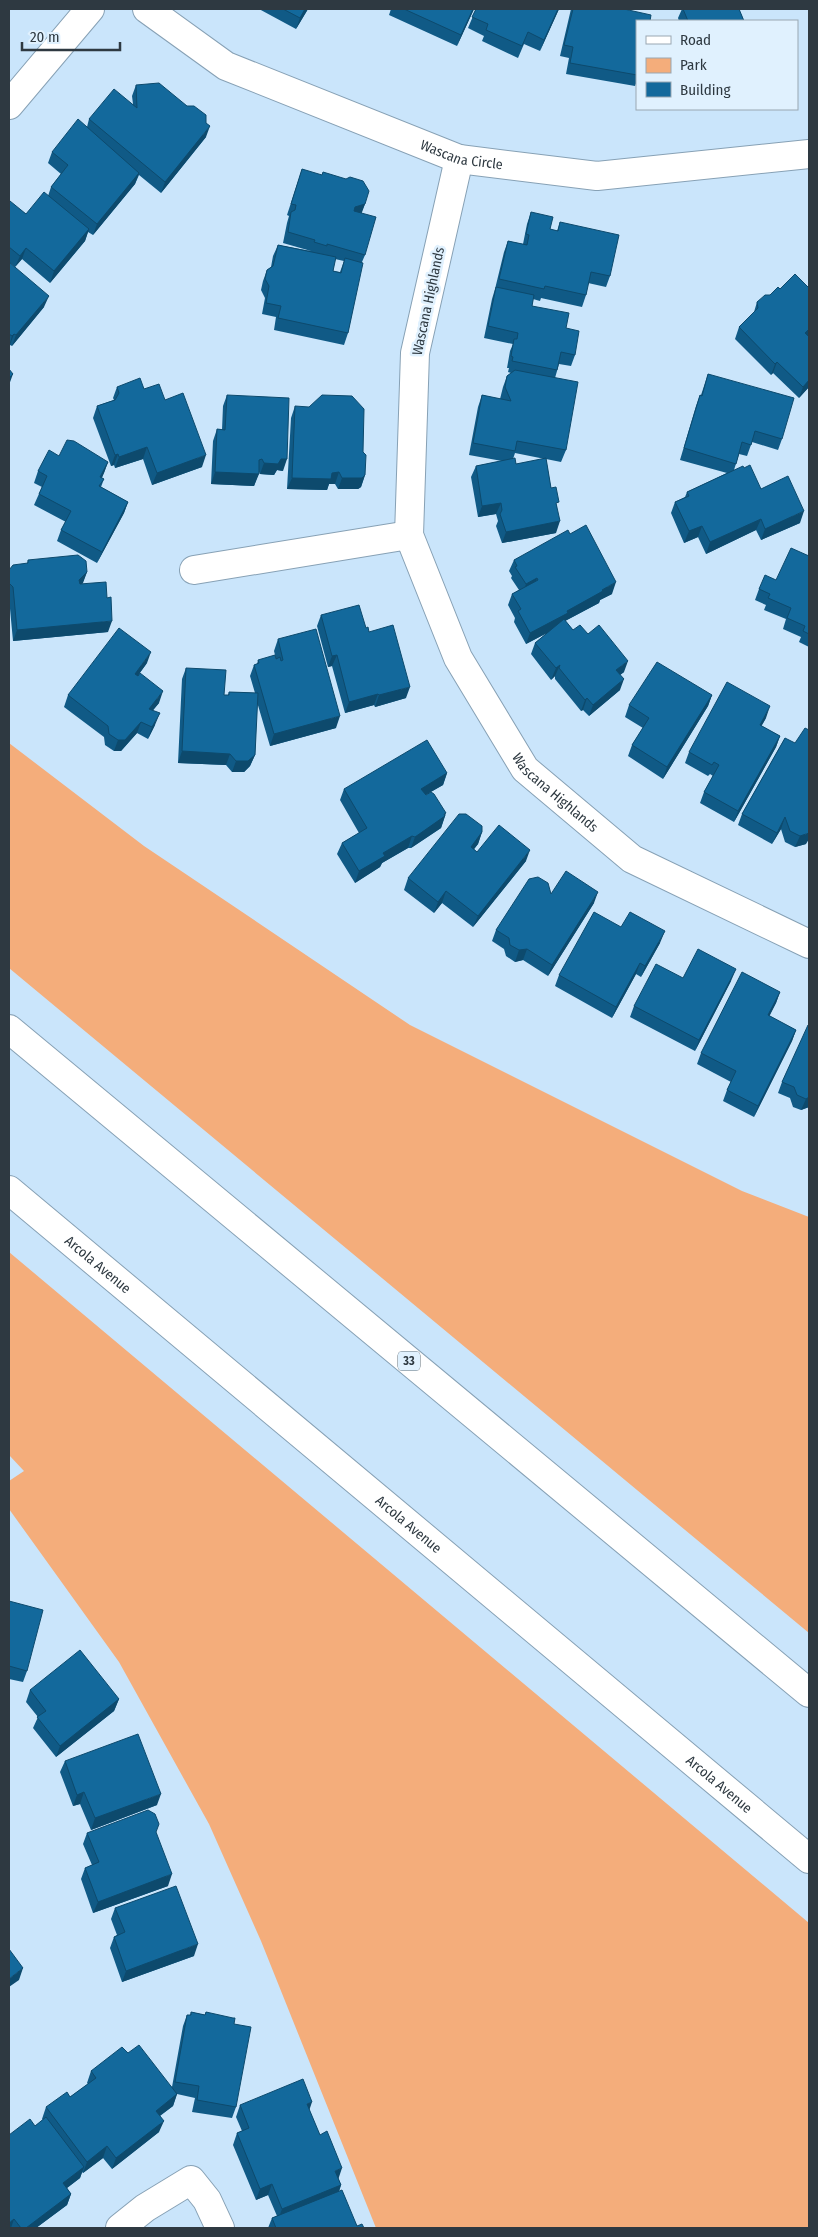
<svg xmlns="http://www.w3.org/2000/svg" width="818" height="2237" viewBox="0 0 818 2237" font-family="'Fira Sans Condensed',sans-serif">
	<rect width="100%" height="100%" fill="#cae5fb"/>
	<path fill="#f4ad7b" d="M9,743L144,846L410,1025L742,1191L809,1217V1633L9,968Z
		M9,1252L809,1923V2228H376L261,1941L209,1824L119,1662L9,1509V1481L24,1471L9,1455Z"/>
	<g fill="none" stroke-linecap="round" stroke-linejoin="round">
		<defs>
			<g id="minor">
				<path id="s1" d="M147,9L226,66L459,159L597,176L809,154"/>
				<path d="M9,105L90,9"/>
				<path id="s2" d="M459,159L415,353L409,535L458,658L525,769L632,859L809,944"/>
				<path d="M194,570L409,535"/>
				<path d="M120,2228L145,2208L191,2180L207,2200L220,2228"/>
			</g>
			<g id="major">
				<path d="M9,1029L809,1693"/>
				<path id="s3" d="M9,1190L809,1859"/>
			</g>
		</defs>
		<use href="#minor" stroke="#87a1b5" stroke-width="30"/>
		<use href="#major" stroke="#87a1b5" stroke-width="30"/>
		<use href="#minor" stroke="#fff" stroke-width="28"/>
		<use href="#major" stroke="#fff" stroke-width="28"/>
	</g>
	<path fill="#105a86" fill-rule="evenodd" d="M259,9H308L296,29Z
		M391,9H474L457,46L389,15Z
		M476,9H559L540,51L524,44L518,58L482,41L484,36L468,28Z
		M571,9H624L637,21V81L635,86L566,74L569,58L560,56Z
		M682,9H739L744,21H679L678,18Z
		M136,85L206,137L161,193L139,175L135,184L93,235L88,232L85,241L50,283L22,259L15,267L9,262V203L26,214L48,196L51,187L61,174L48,163L52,152L87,127L89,119L133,104L132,96Z
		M302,169L365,204L361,213L365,255L362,262L348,333L344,345L274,330L276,317L262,314L265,298L261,290L263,281L267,270L271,267L273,256L278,245L311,251L283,243L287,223L289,216L287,215ZM335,259L344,261L340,272L333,271Z
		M531,212L550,229L557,231L560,222L610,276L606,287L588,283L586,295L582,307L541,298L540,301L533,299L532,306L566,328L575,355L571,366L559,364L555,378L566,450L561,462L546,459L551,488L557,507L556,533L502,543L496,526L498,521L496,514L478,517L471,477L476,466L502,461L469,455L478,407L482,395L500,399L503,387L507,376L511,373L508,372L509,368H507L510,351L513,344L484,338L492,299L495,289L504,252L508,241L523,244L527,224ZM515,453L545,459L516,464L513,459Z
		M9,262L44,307L12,346L10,345L9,346Z
		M809,288V387L799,398L773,373L771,375L735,339L739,327L754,312L757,302L780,289Z
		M708,374L782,439L778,450L752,442L747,456L739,454L734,470L744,468L761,489L800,523L761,540L756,530L706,554L698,537L684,543L671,513L675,502L685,497L687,492L727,473L680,460L696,406L700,395H701Z
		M117,387L144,389L165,400L202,467L152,485L143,459L115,468L114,465L111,466L93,418L97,406L114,400L113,398Z
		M227,395L283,471L277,470L274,475L260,474L259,472L254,486L211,484L213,441L217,429L222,430L223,406Z
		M295,406L363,452L365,475L361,487L358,489H338L335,484H329L327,490L287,489L291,418Z
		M59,456L108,462L102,478L104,479L101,487L128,502L124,513L97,563L57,541L61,530L66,522L34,505L42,487L34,483L38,471Z
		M570,534L612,594L600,600L599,603L565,621L573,630L588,634L624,672L620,675V690L589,716L583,710L581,711L555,679V676L551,680L531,654L535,643L547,633L526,644L514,622L515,618L508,605L512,594L519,590L511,578L512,576L509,571L514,560Z
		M809,556V647L799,642L801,637L783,629L786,619L764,610L766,605L755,600L759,589L776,580Z
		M28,560L87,572L82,584L108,632L13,641L9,598V570L27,564Z
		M321,615L366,628L369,632L406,698L375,707L374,705L345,713L332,666L328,667L317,626Z
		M278,639L336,728L270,746L257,702L255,755L250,766L244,772H232L226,765L178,763L182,679L186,668L224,695H228L229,692L255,693L250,676L254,665L257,664L258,660L276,659L274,651Z
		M147,663L139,674L159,703L153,710L155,725L148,739L137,733L121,751H114L105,745L104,737L64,707L68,695Z
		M712,695L708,706L663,779L628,756L632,745L643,728L625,717L629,705Z
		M766,718L761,726L780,736L776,747L734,822L700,803L704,792L713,776L710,774L708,776L685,763L689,752Z
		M785,738L806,844L795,847L785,842L781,829L772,844L738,825L742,814Z
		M447,773L443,785L425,795L445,816L441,828L411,848H408L382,863L380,867L355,883L337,854L342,843L359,833L340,800L344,789Z
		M482,832L478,844L474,849L477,852L526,861L473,927L442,903L434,913L404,890L408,878Z
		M551,894L594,903L548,976L523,960L515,962L506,956L504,949L492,941L496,930Z
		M621,927L660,943L641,977L636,974L612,1018L555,986L559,975Z
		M683,978L731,981L695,1051L630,1017L634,1006Z
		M780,992L776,1003L769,1016L796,1030L792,1041L754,1117L723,1101L727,1090L731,1082L697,1064L701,1053Z
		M809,1025V1107L801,1110L793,1107L790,1098L778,1093L782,1082Z
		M9,1601L27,1671L23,1682L9,1679Z
		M30,1690L119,1699L114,1711L56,1757L33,1728L38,1717L26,1702Z
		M65,1761L157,1805L91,1830L80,1804L73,1806L60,1772Z
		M87,1833H156L168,1886L93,1913L81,1879L85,1868L92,1865L83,1844Z
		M115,1908L194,1956L122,1982L110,1948L114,1937L117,1935L111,1919Z
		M191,2012L205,2015L206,2012L234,2024L236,2107L232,2118L192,2112L195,2098L177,2094L173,2106L160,2116L159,2132L112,2169L103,2158L83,2173L82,2172L80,2178L67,2188L71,2194L67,2205L36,2228H9L35,2126L43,2120L42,2119L46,2107L70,2097L88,2084L87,2083L91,2071L128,2053L172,2087L183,2026L187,2015H190Z
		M240,2105L309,2110L341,2185L339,2192L357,2226L364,2228H268L272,2218L277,2216L268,2195L256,2200L233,2145L237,2133L242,2131L236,2117Z"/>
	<path fill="#0d4a6d" d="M305,9H308L296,29L300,18Z
		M473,9H474L457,46L461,35Z
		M558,9H559L540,51L544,40Z
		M210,126L206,137L161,193L165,182Z
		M139,173L135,184L93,235L97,224Z
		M365,204L361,215L351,219L355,207Z
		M89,229L85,241L50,283L54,271Z
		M26,248L22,259L15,267L20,256Z
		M49,296L44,307L12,346L16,335Z
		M809,329V331L807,338L805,333Z
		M14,334L10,345L9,346L12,336Z
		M777,362L773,373L771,375L775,364Z
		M13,374L9,385V378Z
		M809,380V387L799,398L803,387Z
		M147,447L143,459L115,468L119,457Z
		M118,454L114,465L111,466L115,455Z
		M206,455L202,467L152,485L157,473Z
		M281,459H287L283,471L277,470L274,475L260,474L264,463Z
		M108,462L104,473L96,488L100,477Z
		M215,472L259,474L254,486L211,484Z
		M339,472L335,484H329L327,490L287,489L292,478Z
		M365,475L361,487L358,489H338L342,478Z
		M128,502L124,513L97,563L102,552Z
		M501,503L496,514L478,517L482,506Z
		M804,511L800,523L761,540L765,529Z
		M761,519L756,530L706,554L710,542Z
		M560,521L556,533L502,543L506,532Z
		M702,526L698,537L684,543L689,531Z
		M87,572L83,583L75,591L79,580Z
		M537,578L533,589L522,595L526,584Z
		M616,582L612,594L600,600L599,603L565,621L564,624L526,644L530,633L602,590Z
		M112,621L108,632L13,641L17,630Z
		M151,652L147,663L131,685L135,674Z
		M337,655L332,666L328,667L332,656Z
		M628,661L624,672L612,681L616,670Z
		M560,665L555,676L551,680L556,668Z
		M624,679L620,690L589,716L593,705Z
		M410,687L406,698L375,707L379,695Z
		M163,691L159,703L145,720L149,709Z
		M378,694L374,705L345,713L349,702Z
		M712,695L708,706L663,779L667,767Z
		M587,698L583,710L581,711L585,700Z
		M770,706L766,718L756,736L760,725Z
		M160,713L155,725L148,739L152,727Z
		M340,716L336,728L270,746L274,734Z
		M141,722L137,733L121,751H114L118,740Z
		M780,736L776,747L734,822L738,811Z
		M182,751L230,754L226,765L178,763Z
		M255,755L250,766L244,772H232L236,761Z
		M447,773L443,785L417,800L421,789Z
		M446,813L441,828L411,848L415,837Z
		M785,817L781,829L772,844L777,833Z
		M482,832L478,844L467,858L471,847Z
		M809,833V839L806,844L795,847L800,836Z
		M412,836L408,848L382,863L380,867L355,883L359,871L383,853Z
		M530,850L526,861L473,927L478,916Z
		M446,891L442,903L434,913L438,902Z
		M598,892L594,903L548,976L552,965Z
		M665,931L660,943L641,977L645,966Z
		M527,949L523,960L515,962L519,950Z
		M640,963L636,974L612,1018L616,1007Z
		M736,969L731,981L695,1051L699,1040Z
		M780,992L776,1003L764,1027L768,1015Z
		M796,1030L792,1041L754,1117L758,1106Z
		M809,1097V1107L801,1110L806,1099Z
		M119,1699L114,1711L56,1757L60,1746Z
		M84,1792L80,1804L73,1806L77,1795Z
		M161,1794L157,1805L91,1830L95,1818Z
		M172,1874L168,1886L93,1913L98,1902Z
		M198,1944L194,1956L122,1982L126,1971Z
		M23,1968L19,1980L9,1987V1979Z
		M177,2094L173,2106L151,2122L156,2111Z
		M312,2102L308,2114L307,2104Z
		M164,2121L159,2132L112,2169L116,2158Z
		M107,2146L103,2158L83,2173L87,2162Z
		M84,2167L80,2178L59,2194L63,2183Z
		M342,2168L338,2180L335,2171Z
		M272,2184L268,2195L256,2200L260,2189Z
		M341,2185L337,2196L278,2220L282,2209Z
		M71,2194L67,2205L36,2228H26Z
		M14,2219L11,2228H9V2223Z"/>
	<path fill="#13699c" stroke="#0d4a6d" d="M283,9H305L300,18Z
		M404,9H473L461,35Z
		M476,9H558L544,40L528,32L522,46L486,30L488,24L472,17Z
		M573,9H624L651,15L650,21H637V75L570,63L573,47L564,45Z
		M683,9H739L744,21H688Z
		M159,83L187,106H194L206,115V123L210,126L165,182L89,119L114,89L137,108L136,85Z
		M78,119L139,173L97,224L51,187L68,165L52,152Z
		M302,169L322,175L323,172L346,179L350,177L363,181L369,191L365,204L355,207L354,211L376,217L365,255L327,244V246L314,242L315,240L288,232L291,212L295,210L296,205L291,204Z
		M44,192L89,229L54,271L26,248L20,256L9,247V203L10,201L26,214Z
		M531,212L553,217L550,229L558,231L560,222L619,235L610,276L591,272L586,295L545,286L544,289L499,279L508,241L527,245L529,235L526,234Z
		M278,245L336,257L333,271L341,273L345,258L363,263L348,333L278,318L281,306L266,303L269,286L265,279L267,270L273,266Z
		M9,262L49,296L16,335L14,334L12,336L9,334Z
		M795,274L809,288V329L805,333L809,337V380L803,387L777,362L775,364L739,327L758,308L757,302L765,295H770L778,287L780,289Z
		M496,287L534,295L532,306L569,313L566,328L579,331L575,355L561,352L557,370L512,361L513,357L511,356L514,339H517L518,333L488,326Z
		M9,369L13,374L9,378Z
		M515,370L578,382L566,450L517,441L515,451L473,443L482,395L511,401L505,387L507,376Z
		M708,374L794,398L782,439L755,431L751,445L742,442L736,464L684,448L700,395L702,396Z
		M140,378L144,389L159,384L165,400L183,393L206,455L157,473L147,447L119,457L118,454L115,455L97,406L115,400L119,393L117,387Z
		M227,395L289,398L287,459H281L278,464L264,463L262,459L259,460V474L215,472L217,429L225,430Z
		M322,395L352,396L364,409L363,452L366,455L365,475L362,478H342L339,472L332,473L331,479L292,478L295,406L309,407Z
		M67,440L74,441L108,462L100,477L104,479L99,486L128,502L102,552L61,530L71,511L39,494L47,476L38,471L49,450L59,456Z
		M515,458L516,464L546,458L551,488L556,487L559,502L556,503L560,521L506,532L500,514L502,510L501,503L482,506L476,466Z
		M750,465L761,489L788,476L804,511L765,529L761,519L710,542L702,526L689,531L675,502L689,496L687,492L743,466L744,468Z
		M586,525L616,582L602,590L603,591L567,611L568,613L530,633L518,611L521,609L512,594L538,580L537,578L526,584L515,567L517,566L514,560L568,530L570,534Z
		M791,548L809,556V634L803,631L805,626L787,618L791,608L768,598L770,594L759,589L765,575L776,580Z
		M78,555L86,561L87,572L79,580L80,584L106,582L107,598L111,597L112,621L17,630L13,587L9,583V570L13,565L28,563V560Z
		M359,605L366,628L368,627L369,632L393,625L410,687L379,695L378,694L349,702L337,655L332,656L321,615Z
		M564,619L573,630L580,625L588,634L599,625L628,661L616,670L624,679L593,705L587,698L585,700L559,668L560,665L556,668L535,643Z
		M119,628L151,652L135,674L138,676L140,673L163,691L149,709L160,713L152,727L141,722L125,740H118L109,734L108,726L68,695Z
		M316,629L340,716L274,734L254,665L259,663L258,660L275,655L276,659L280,657L281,661L283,660L278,639Z
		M657,662L712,695L667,767L632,745L649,718L629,705Z
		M186,668L226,670L224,695H229V692L258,693L255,755L248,761H236L230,754L182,751Z
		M727,682L770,706L760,725L780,736L738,811L704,792L719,765L714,762L712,765L689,752Z
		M805,728L809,730V833L800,836L790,831L785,817L777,833L742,814L785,738L795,743Z
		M427,740L447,773L421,789L426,795L431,792L434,794L446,813L444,814L445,816L415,837L412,836L383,853L385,856L359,871L342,843L367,828L344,789Z
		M459,814H466L482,826V832L471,847L477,852L499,825L530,850L478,916L446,891L438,902L408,878Z
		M566,871L598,892L552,965L527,949L519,950L510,945L509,938L496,930L529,879L538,877L548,883L551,894Z
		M594,912L621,927L630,912L665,931L645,966L640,963L616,1007L559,975Z
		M698,949L736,969L699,1040L634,1006L656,964L683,978Z
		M742,972L780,992L768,1015L796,1030L758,1106L727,1090L736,1071L701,1053Z
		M808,1025H809V1097L806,1099L797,1095L794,1087L782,1082Z
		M9,1601L43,1610L27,1671L9,1666Z
		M80,1650L119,1699L60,1746L37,1717L46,1711L30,1690Z
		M138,1734L161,1794L95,1818L84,1792L77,1795L65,1761Z
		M148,1810L155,1814L159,1824L156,1832L172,1874L98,1902L85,1868L99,1862L87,1833Z
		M176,1886L198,1944L126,1971L114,1937L125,1932L115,1908Z
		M9,1949L23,1968L9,1979Z
		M191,2012L205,2015L206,2012L233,2018H235L234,2024L251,2027L236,2107L197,2100L199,2086L175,2082L187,2015H191Z
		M139,2045L177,2094L156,2111L164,2121L116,2158L107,2146L87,2162L46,2107L67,2092L70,2097L96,2078L91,2071L122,2047L128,2053Z
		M303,2079L312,2102L307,2104L320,2135L327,2131L342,2168L335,2171L341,2185L282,2209L272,2184L260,2189L237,2133L249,2128L240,2105Z
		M46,2117L84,2167L63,2183L71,2194L26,2228H21L14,2219L9,2223V2135L30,2119L35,2126Z
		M342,2190L357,2226L362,2224L364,2228H276L272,2218Z"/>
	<g text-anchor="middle" stroke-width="5" stroke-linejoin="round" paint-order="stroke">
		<rect fill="#e0f1fe" stroke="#63707a" stroke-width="1" x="398" y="1351.5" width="22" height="19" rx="4"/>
		<g font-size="12" font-weight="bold" fill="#2e3941">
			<text x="409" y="1365">33</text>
		</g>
		<g font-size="14" fill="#2e3941" stroke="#e0f1fe">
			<text dy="5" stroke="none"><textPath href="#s1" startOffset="350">Wascana Circle</textPath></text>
			<text transform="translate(428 301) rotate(-78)" y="5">Wascana Highlands</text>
			<text dy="5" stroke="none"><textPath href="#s2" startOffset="681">Wascana Highlands</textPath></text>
			<text dy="5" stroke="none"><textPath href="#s3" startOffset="116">Arcola Avenue</textPath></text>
			<text dy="5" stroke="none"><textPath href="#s3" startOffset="521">Arcola Avenue</textPath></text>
			<text dy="5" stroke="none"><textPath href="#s3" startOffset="926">Arcola Avenue</textPath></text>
		</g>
	</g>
	<rect width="818" height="2237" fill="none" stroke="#2e3941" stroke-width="20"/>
	<rect x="636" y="20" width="162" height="90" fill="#e0f1fe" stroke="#99a7b2"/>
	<rect x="646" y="36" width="25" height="8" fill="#ffffff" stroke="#99a7b2"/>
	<text x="680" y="45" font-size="15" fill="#2e3941">Road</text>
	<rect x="646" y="58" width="25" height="15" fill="#f4ad7b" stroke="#99a7b2"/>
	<text x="680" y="70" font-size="15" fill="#2e3941">Park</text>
	<rect x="646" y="82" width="25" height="15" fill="#13699c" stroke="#99a7b2"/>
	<text x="680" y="95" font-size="15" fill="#2e3941">Building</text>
	<path d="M22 42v8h98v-8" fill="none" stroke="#2e3941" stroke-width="2.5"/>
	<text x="30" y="42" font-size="15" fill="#2e3941" stroke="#e0f1fe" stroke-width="4" paint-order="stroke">20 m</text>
</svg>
